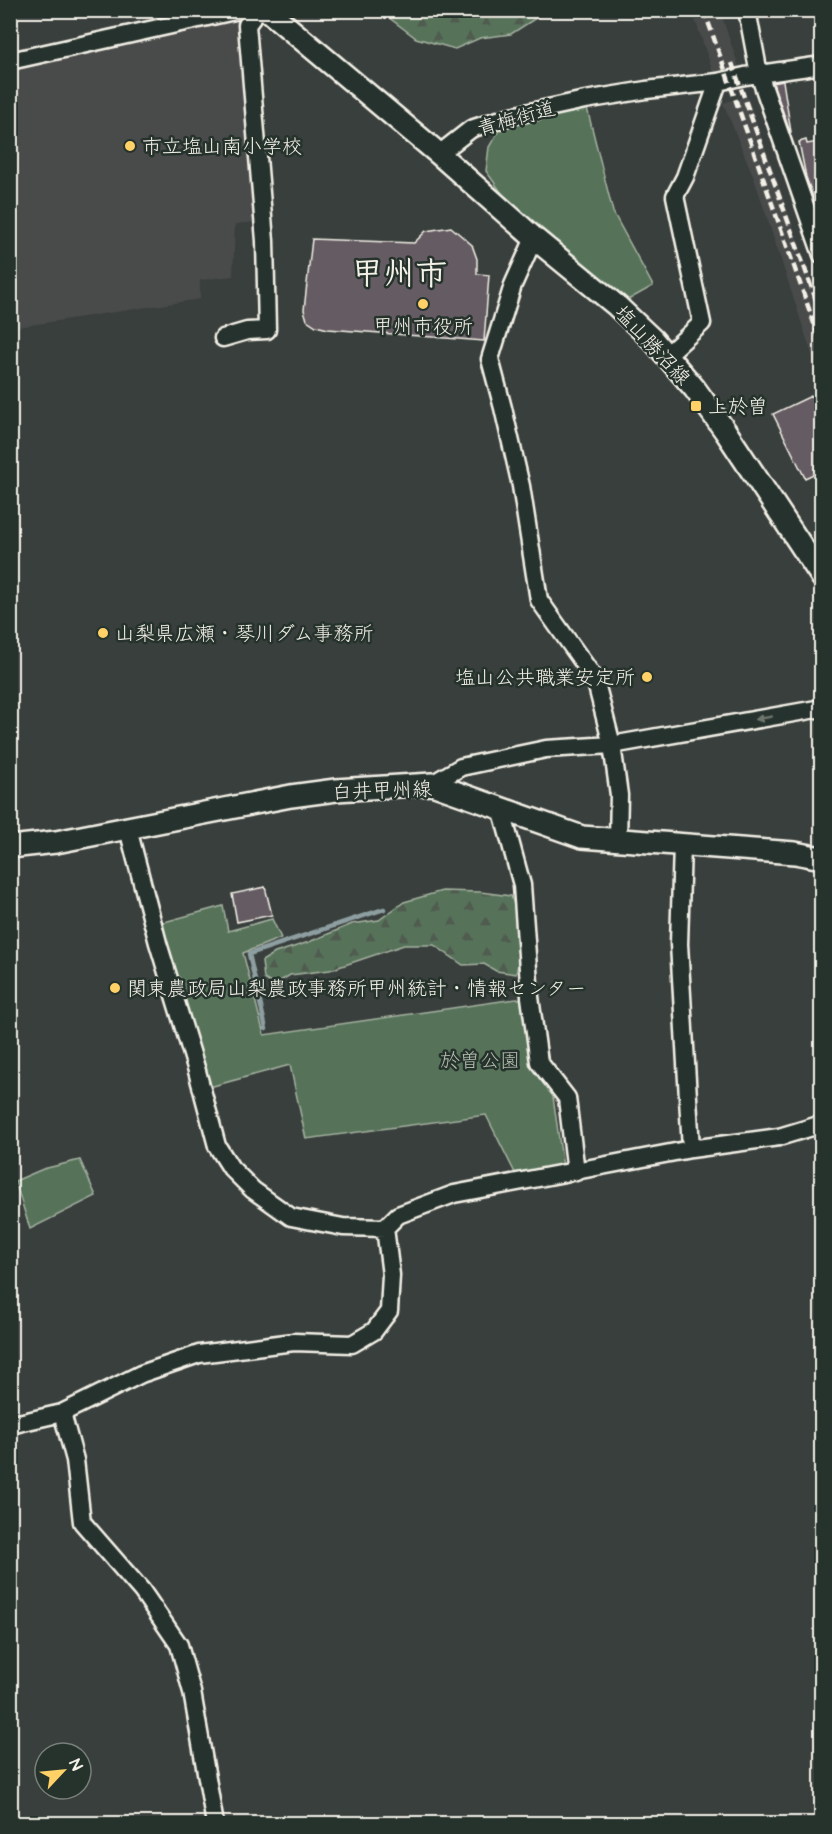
<svg xmlns="http://www.w3.org/2000/svg" width="832" height="1834" viewBox="0 0 832 1834" font-family="'Architects Daughter','Klee One',sans-serif">
	<defs>
		<pattern id="forest-firs" width="22" height="20" patternUnits="userSpaceOnUse" patternTransform="scale(1.5)"><rect width="22" height="20" fill="#57735a"/><path d="M5 1l3.5 6h-7zM16 11l3.5 6h-7z" fill="#4f5b4f"/></pattern>
	</defs>
	<rect width="100%" height="100%" fill="#393f3d"/>
	<filter id="ink" filterUnits="userSpaceOnUse"><feTurbulence type="fractalNoise" baseFrequency=".0167" numOctaves="2"/><feDisplacementMap in="SourceGraphic" scale="12" xChannelSelector="R" yChannelSelector="G"/><feConvolveMatrix kernelMatrix="1 2 1 2 8 2 1 2 1" color-interpolation-filters="sRGB"/></filter>
	<g filter="url(#ink)">
		<path fill="#494b4b" d="M692,11H720L740,70L715,78Z
			M238,15L257,222L235,224L233,276L200,280V299L11,328V69L57,60Z
			M747,96L821,306V382L754,178L723,103Z"/>
		<path fill="url(#forest-firs)" stroke="#a6b2a1" stroke-width="1.5" d="M380,11H547L511,34L480,38L455,49L416,38Z
			M442,891L480,892L511,896C522,924 523,945 516,974L496,971L484,964L463,965L434,945H404L330,970L290,975L274,985L264,979L262,961L275,953L309,942L352,924L379,920L404,902Z"/>
		<path fill="#57735a" stroke="#a6b2a1" stroke-width="1.5" d="M585,100L613,212L653,286L617,306L534,238L486,171L489,147L507,117Z
			M223,906L228,931L272,919L281,938L243,953L264,1035L530,997L550,1076L564,1174L519,1181L486,1115L306,1139L290,1065L202,1089L153,925Z
			M80,1160L96,1196L30,1229L15,1181L43,1169Z"/>
		<g fill="none" stroke-linecap="round" stroke-linejoin="round">
			<path stroke="#8e9fa1" stroke-width="4.5" d="M266,1029L249,954L384,909"/>
		</g>
		<path fill="#655c63" stroke="#f4f1e8" stroke-width="1.5" d="M783,81L791,132H790L773,83Z
			M806,140L807,144L819,142L822,154V164L815,165L822,183V222L806,177L799,142Z
			M451,227L472,245L477,259V274L489,275L484,341L328,329L316,326L307,320L304,310L312,239L414,243L426,231Z
			M813,395L822,412V470L805,478L773,414Z
			M265,887L272,915L237,922L232,894Z"/>
		<g fill="none" stroke-linecap="round" stroke-linejoin="round">
			<defs>
				<path id="minor" d="M747,10L759,74L822,255
					M10,61L239,10
					M439,154L471,129L507,117L585,100L646,90L718,82L745,76L822,65
					M534,238L513,285L490,359L503,408L521,486L539,600L595,679L612,745L619,795L618,840
					M223,338L247,331L267,330L265,241L247,25L258,10
					M667,355L702,323L675,196L685,177L716,88L715,83
					M432,784L461,767L546,749L612,745L822,708
					M501,808L522,885L530,997L539,1062L567,1098L576,1172
					M128,829L158,943L197,1071L217,1146L231,1168L253,1190L291,1217L343,1227L385,1228L398,1215L454,1194L691,1149L779,1137L822,1124
					M682,845L679,944L691,1149
					M62,1413L75,1460L82,1522L142,1591L179,1645L192,1692L215,1824
					M10,1425L62,1413L141,1374L199,1354L294,1342L352,1344L374,1331L389,1311L391,1275L385,1228"/>
				<path id="major" d="M267,10L439,154L534,238L617,306L653,340L695,389L726,432L822,577
					M10,847L56,842L291,796L336,790L432,784L582,837L795,853L822,858"/>
			</defs>
			<use href="#minor" stroke="#f4f1e8" stroke-width="21"/>
			<use href="#major" stroke="#f4f1e8" stroke-width="26"/>
			<use href="#minor" stroke="#26332d" stroke-width="16"/>
			<use href="#major" stroke="#26332d" stroke-width="21"/>
			<path stroke="#f4f1e8" stroke-width="4.5" stroke-dasharray="9 4.5" stroke-linecap="butt" d="M704,10L822,346
				M732,63L822,317"/>
		</g>
		<defs><path id="oneway-solid" d="M-6-.8H1V-3.2L6.5 0L1 3.2V.8H-6Z" transform="scale(1.5)"/></defs>
		<use fill="#6e766e" href="#oneway-solid" transform="translate(764 718) rotate(170)"/>
	</g>
	<g fill="#ffd166" stroke="#26332d" stroke-width="2">
		<circle cx="130" cy="146" r="6"/>
		<circle cx="423" cy="304" r="6"/>
		<rect x="690" y="400" width="12" height="12" rx="3"/>
		<circle cx="103" cy="633" r="6"/>
		<circle cx="647" cy="677" r="6"/>
		<circle cx="115" cy="988" r="6"/>
	</g>
	<g text-anchor="middle" stroke-width="5" stroke-linejoin="round" paint-order="stroke">
		<g font-size="20" fill="#f4f1e8" stroke="#26332d">
			<text transform="translate(516 118) rotate(-16)" y="7">青梅街道</text>
			<text transform="translate(653 345) rotate(47)" y="7">塩山勝沼線</text>
			<text transform="translate(382 790) rotate(-2)" y="7">白井甲州線</text>
		</g>
		<g font-size="20" fill="#f4f1e8" stroke="#26332d" text-anchor="start">
			<text x="142" y="153">市立塩山南小学校</text>
			<text x="423" y="333" text-anchor="middle">甲州市役所</text>
			<text x="708" y="413">上於曽</text>
			<text x="115" y="640">山梨県広瀬・琴川ダム事務所</text>
			<text x="635" y="684" text-anchor="end">塩山公共職業安定所</text>
			<text x="127" y="995">関東農政局山梨農政事務所甲州統計・情報センター</text>
		</g>
		<g font-size="20" fill="#b5bfaf" stroke="#26332d">
			<text x="480" y="1067">於曽公園</text>
		</g>
		<g font-size="32" font-weight="bold" fill="#f4f1e8" stroke="#26332d">
			<text x="399" y="284">甲州市</text>
		</g>
	</g>
	<rect width="832" height="1834" fill="none" stroke="#26332d" stroke-width="36"/>
	<rect x="18" y="18" width="796" height="1798" fill="none" stroke="#f4f1e8" stroke-width="2" filter="url(#ink)"/>
	<g transform="translate(63 1771) rotate(64)"><circle r="28" fill="#26332d" stroke="#787f78" stroke-width="1.5"/>
	<path d="M0-4.5L10 22L0 15L-10 22Z" fill="#ffd166"/>
	<text y="-9" font-size="16" font-weight="bold" text-anchor="middle" fill="#f4f1e8">N</text>
	</g>
</svg>
